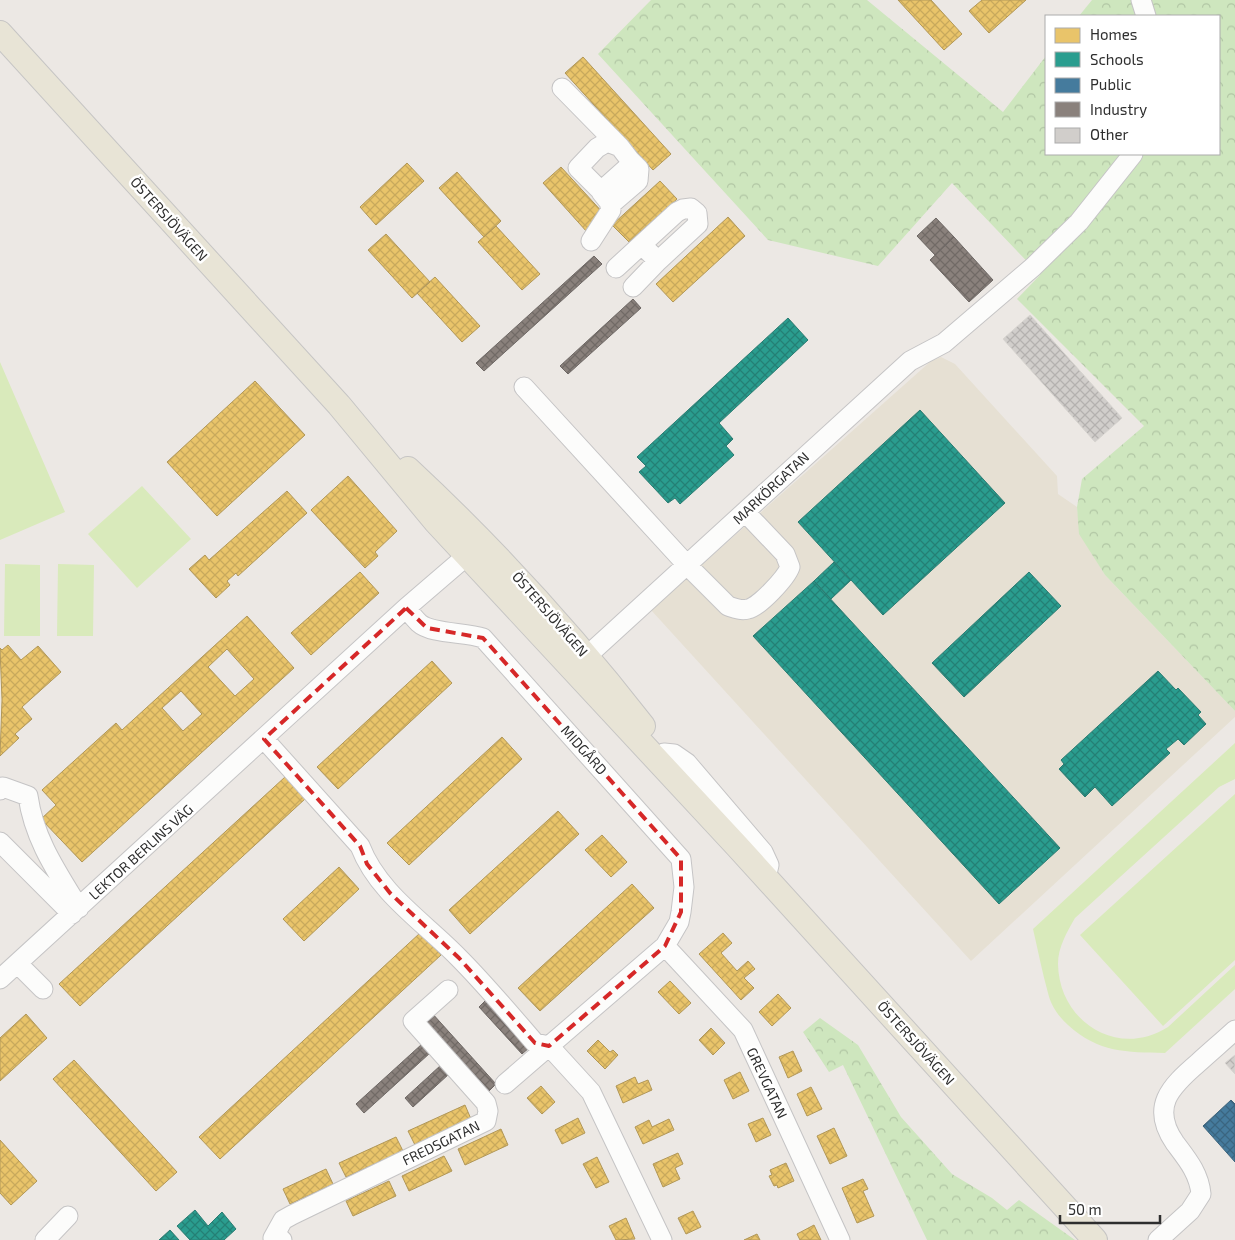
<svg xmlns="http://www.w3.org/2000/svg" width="1235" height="1240" viewBox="0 0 1235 1240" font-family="'Exo 2',sans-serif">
	<defs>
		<pattern id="forest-crowns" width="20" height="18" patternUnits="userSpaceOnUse" patternTransform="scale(1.25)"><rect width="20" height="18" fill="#cee6be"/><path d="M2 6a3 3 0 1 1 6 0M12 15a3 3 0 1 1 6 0" fill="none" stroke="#b1c6a4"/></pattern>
		<pattern id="homes-cross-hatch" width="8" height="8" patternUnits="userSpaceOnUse" patternTransform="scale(1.25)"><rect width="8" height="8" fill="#e9c46a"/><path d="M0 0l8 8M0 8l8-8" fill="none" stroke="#c8a95c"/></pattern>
		<pattern id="schools-cross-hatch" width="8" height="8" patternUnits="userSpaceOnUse" patternTransform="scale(1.25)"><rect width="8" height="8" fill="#2a9d8f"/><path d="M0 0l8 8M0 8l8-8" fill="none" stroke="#248075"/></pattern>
		<pattern id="public-cross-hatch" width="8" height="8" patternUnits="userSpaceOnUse" patternTransform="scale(1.25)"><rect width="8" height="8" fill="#457b9d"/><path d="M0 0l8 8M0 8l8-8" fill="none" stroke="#3a6580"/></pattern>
		<pattern id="industry-cross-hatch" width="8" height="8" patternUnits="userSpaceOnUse" patternTransform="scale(1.25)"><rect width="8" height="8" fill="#8a817c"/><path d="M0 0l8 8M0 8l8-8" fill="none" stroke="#716a66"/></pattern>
		<pattern id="building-cross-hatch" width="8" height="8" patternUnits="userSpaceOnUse" patternTransform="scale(1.25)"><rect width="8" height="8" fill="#d1cecb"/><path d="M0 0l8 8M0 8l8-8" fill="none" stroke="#b4b1af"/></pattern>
	</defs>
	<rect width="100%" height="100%" fill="#ece8e4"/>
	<path fill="#e6e0d3" d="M941,357L955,364L1057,476L1058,494L1077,507L1080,534L1105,575L1235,711V717L971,961L651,610L931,361Z"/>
	<path fill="url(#forest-crowns)" d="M651,0H867L1003,112L1046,56V154H1219V16H1079L1092,0H1235V711L1105,575L1079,534L1077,507L1082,479L1144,426L1017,299L1040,275L952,183L878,266L768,240L598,54Z
		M820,1018L858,1045L901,1117L952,1174L992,1198L1007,1210L1019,1200L1075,1240H927L843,1065L829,1072L803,1032Z"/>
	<path fill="#d9eabb" d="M0,362L65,512L0,540Z
		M142,486L191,539L137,588L88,534Z
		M5,564L40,565V636H4Z
		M58,564L94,565L93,636H57Z
		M1235,743V779L1219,787L1075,918C1067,932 1058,947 1058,964C1059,1022 1118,1059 1168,1027L1235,965V989L1165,1053C1126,1052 1099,1053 1068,1025C1059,1017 1051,1006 1048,993C1042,972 1038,950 1033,929Z
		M1235,794V960L1163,1026L1080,935Z"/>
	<path fill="url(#homes-cross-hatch)" stroke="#b19758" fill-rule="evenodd" d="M898,0H931L962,34L944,50Z
		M982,0H1026L989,33L969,11Z
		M583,57L671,154L653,170L565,73Z
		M407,163L424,181L376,225L360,207Z
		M561,167L605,215L587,232L543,183Z
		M457,172L501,221L484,237L439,188Z
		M660,181L677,199L629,242L612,225Z
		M728,217L745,236L673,302L656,284Z
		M496,226L540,274L522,290L478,242Z
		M386,234L430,282L412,298L368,250Z
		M435,277L480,326L462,342L417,293Z
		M255,381L305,435L217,516L167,462Z
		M348,476L397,531L375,552L378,556L365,568L311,510Z
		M287,491L307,513L238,576L236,573L227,581L230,585L216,598L189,569L205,555L209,560Z
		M360,572L379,593L311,655L291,633Z
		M247,616L294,668L82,862L41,819L56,805L42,790L116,723L122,730ZM227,649L254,679L235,696L208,667ZM181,691L202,714L183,731L162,708Z
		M8,645L21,660L38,646L61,672L22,707L32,719L15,734L19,738L0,756L2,700L0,648L2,650Z
		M432,661L452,683L338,789L317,767Z
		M502,737L522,759L409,865L387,843Z
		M285,777L305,799L80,1006L59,984Z
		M558,811L579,834L470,934L449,910Z
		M602,835L627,862L611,877L585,850Z
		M339,867L359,889L304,941L283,919Z
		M632,884L654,908L540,1011L518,988Z
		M420,933L441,955L220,1159L199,1137Z
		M723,933L732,943L721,953L737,971L748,961L755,969L744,978L754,988L741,1000L699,954Z
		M670,981L691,1003L679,1014L658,992Z
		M778,994L791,1008L772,1026L759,1012Z
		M26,1014L47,1038L0,1081V1038Z
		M711,1028L725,1043L713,1055L699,1040Z
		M598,1040L610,1052L613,1050L618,1055L605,1069L587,1051Z
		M793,1051L802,1071L788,1078L779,1057Z
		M74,1060L177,1172L156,1191L53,1079Z
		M740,1072L749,1091L733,1099L724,1080Z
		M635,1077L638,1084L648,1080L652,1090L623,1103L616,1086Z
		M541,1086L555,1102L542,1114L527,1098Z
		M811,1087L822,1109L807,1116L797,1094Z
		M465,1105L471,1119L415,1145L408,1131Z
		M578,1118L585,1133L562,1144L555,1130Z
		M763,1118L771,1135L756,1142L748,1124Z
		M669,1119L674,1130L643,1144L635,1127L649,1120L652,1127Z
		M834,1128L847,1156L830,1164L817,1136Z
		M501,1129L508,1145L465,1165L458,1149Z
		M396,1137L403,1151L346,1177L339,1163Z
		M0,1140L37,1181L11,1205L0,1193Z
		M678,1153L683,1164L675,1168L680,1179L663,1187L653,1164Z
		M444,1156L452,1171L409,1191L402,1176Z
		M597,1157L609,1182L596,1188L583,1164Z
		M786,1163L794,1181L778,1188L777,1185L774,1186L769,1176L772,1175L770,1170Z
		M326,1169L333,1184L290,1204L283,1189Z
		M863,1179L868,1189L863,1191L874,1216L857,1223L842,1188Z
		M389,1181L396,1196L353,1216L346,1201Z
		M693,1211L701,1227L686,1234L678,1218Z
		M626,1218L635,1239L616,1240L609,1226Z
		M814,1225L821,1240H800L797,1234Z
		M757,1234L760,1240H744Z"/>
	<path fill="url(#schools-cross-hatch)" stroke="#2b7c72" d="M788,318L808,340L719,423L733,439L726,446L734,455L680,504L675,498L668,503L639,472L646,466L637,457Z
		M920,410L1005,503L883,615L798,522Z
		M834,562L851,580L831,599L814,581Z
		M1029,572L1061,606L964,697L932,663Z
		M814,581L1060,848L999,904L753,636Z
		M1158,671L1176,690L1178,688L1201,712L1198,715L1206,724L1184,745L1178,739L1166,749L1170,753L1112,806L1095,787L1085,797L1059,769L1064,764L1061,760Z
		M195,1210L208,1226L222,1212L236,1229L224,1240H190L177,1226Z
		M170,1230L179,1240H159Z"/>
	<path fill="url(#public-cross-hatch)" stroke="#3e647c" d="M1231,1100L1235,1104V1162L1203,1126Z"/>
	<path fill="url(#industry-cross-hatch)" stroke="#6e6865" d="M936,218L954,237L935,255L917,236Z
		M954,237L993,280L969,302L930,260Z
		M594,256L602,264L484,371L476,363Z
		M633,299L641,308L568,374L560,366Z
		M487,999L530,1047L522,1054L479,1007Z
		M431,1012L496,1084L488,1092L423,1020Z
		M422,1044L430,1053L364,1113L356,1104Z
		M441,1065L449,1074L413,1107L405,1098Z"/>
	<path fill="url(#building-cross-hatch)" stroke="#d7d4d0" d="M1030,315L1122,418L1095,442L1003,339Z
		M1235,1055V1074L1225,1063Z"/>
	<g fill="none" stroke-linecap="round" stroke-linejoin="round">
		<defs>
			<path id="minor" d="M1141,0L1146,16
				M562,88L620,147
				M610,205L638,181L639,169L630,160
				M591,241L611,210L609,202L601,192V191L578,168L597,148L607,142L620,147L630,160L629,166L601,191
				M616,268L677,212L683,209L691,208L697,213L698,224L658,261L642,245
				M633,287L658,261
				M524,387L687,565L728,606C734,608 741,611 748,609C759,607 786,578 790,567L785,554L745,512
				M406,608C410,613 414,618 419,623C431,634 465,632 483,638L681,859L684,887L681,912L679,922L665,946L549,1046L591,1092L662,1240
				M576,666L910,361L944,343L1033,267L1079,222L1133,154
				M264,739L360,846C378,893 424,922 458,957C485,984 510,1014 535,1043L549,1046
				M664,753L674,754L687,763L763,852L769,865L766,878
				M0,790L3,787L28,796C34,839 57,872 79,908
				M0,842L72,914
				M665,946L743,1030L840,1240
				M18,964L43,989
				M0,979L406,608L477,547
				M505,1084L549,1046
				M45,1240L68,1216
				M282,1240L273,1238L283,1220L292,1215L486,1121L488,1111L486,1103L413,1021L448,990
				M1158,1240L1190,1211L1201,1194C1199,1173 1187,1159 1175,1143C1150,1107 1170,1087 1198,1063C1210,1052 1223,1041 1235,1030"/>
			<path id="major" d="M0,33L339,405L436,522L737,846L1095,1240
				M408,469C495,550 570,632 643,726"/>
		</defs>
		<use href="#minor" stroke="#c5c4c5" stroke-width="21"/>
		<use href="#major" stroke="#c6c5c4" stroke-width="26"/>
		<use href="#minor" stroke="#fcfcfb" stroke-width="19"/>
		<use href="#major" stroke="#e8e4d6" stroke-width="24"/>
	</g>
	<path fill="none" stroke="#d62828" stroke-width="4" stroke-dasharray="10 6" stroke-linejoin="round" d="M406,608L427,628L483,638L681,859V912L665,946L549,1046L535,1043L459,958L390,893L367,864L360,846L264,739Z"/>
	<g text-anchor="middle" stroke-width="5" stroke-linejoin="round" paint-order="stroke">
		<g font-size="14" fill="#2e2e2e" stroke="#fff">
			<text transform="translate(169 219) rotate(48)" y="5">ÖSTERSJÖVÄGEN</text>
			<text transform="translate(771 488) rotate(-43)" y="5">MARKÖRGATAN</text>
			<text transform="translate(550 614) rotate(49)" y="5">ÖSTERSJÖVÄGEN</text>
			<text transform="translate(584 750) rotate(48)" y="5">MIDGÅRD</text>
			<text transform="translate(141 852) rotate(-42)" y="5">LEKTOR BERLINS VÄG</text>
			<text transform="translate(916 1043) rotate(48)" y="5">ÖSTERSJÖVÄGEN</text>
			<text transform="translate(767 1083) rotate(65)" y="5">GREVGATAN</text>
			<text transform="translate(441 1143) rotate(-26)" y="5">FREDSGATAN</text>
		</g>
	</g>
	<rect x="1045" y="15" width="175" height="140" fill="#ffffff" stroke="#ababab"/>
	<rect x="1055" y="28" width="25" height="15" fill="#e9c46a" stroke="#ababab"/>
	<text x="1090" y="40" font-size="15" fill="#2e2e2e">Homes</text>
	<rect x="1055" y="52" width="25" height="15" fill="#2a9d8f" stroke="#ababab"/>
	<text x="1090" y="65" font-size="15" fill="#2e2e2e">Schools</text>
	<rect x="1055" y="78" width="25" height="15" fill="#457b9d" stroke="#ababab"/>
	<text x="1090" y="90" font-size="15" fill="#2e2e2e">Public</text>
	<rect x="1055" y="102" width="25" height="15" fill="#8a817c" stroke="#ababab"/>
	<text x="1090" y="115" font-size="15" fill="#2e2e2e">Industry</text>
	<rect x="1055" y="128" width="25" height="15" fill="#d1cecb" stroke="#ababab"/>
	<text x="1090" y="140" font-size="15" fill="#2e2e2e">Other</text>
	<path d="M1060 1215v8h100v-8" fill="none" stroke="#2e2e2e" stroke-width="2.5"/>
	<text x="1068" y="1215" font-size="15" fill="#2e2e2e" stroke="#ffffff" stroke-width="4" paint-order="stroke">50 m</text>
</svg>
